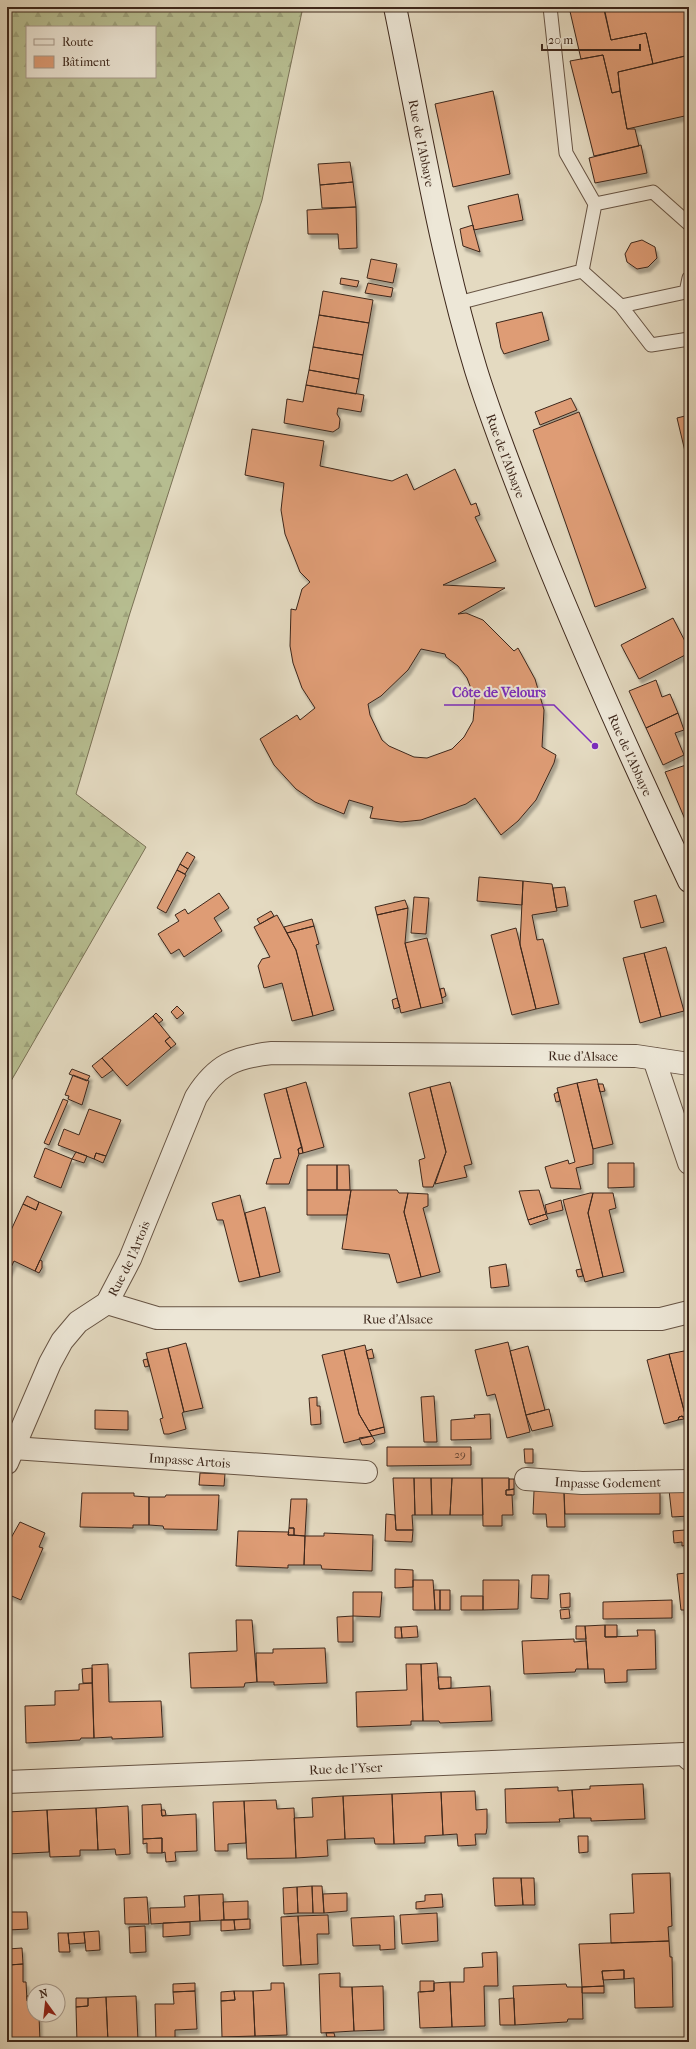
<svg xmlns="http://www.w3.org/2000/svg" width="696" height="2049" viewBox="0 0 696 2049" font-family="'IM FELL French Canon',serif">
	<defs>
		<pattern id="forest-firs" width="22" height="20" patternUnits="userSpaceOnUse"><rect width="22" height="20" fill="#b7be91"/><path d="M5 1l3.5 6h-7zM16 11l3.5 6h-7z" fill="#9ea37c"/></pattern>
		<filter id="shadow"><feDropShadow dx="2.5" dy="4.5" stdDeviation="1" flood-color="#0004"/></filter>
	</defs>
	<rect width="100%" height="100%" fill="#e4dac1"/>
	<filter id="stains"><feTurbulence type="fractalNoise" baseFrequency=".005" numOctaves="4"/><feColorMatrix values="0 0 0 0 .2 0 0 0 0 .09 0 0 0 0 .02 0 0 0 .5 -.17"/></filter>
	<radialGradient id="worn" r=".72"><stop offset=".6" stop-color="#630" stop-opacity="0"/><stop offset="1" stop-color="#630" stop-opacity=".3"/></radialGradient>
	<path fill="url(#forest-firs)" stroke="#7a7256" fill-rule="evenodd" d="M7,7H303L262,200L130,613L76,794L146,847L7,1088ZM27,27H155V77H27Z"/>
	<path fill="#de9c75" stroke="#3d271b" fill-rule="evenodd" filter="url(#shadow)" d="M569,7H604L611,40L646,33L653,64L618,72L620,91L612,93L603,55L581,59Z
		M604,7H616L604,10Z
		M616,7H689V55L653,64L646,33L611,40L604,10Z
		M603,55L612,93L620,91L627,129H635L639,146L594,156L570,61Z
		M689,55V115L627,129L620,91L618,72Z
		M493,91L510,174L453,187L435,104Z
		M641,145L647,173L595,183L589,158Z
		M350,162L353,182L320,185L318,164Z
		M353,182L356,207L322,208L320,185Z
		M518,194L523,220L474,230L468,206Z
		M356,207L357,248L339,249L338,234H308L307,210Z
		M473,225L474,230L480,252L463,246L460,229Z
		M642,240L655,247L657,258L648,267L637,269L627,262L625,254L631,243Z
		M371,259L397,264L393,283L367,278Z
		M341,278L359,281L357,287L340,284Z
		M368,283L393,288L391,297L365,293Z
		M323,291L373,300L369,323L319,315Z
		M542,312L549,340L504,354L501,348L496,323Z
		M319,315L369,323L363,355L313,347Z
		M313,347L363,355L359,379L309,370Z
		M309,370L359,379L356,394L306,385Z
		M306,385L364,395L361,412L338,408L337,414L340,419L339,428L333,432L284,423L287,399L303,402Z
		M571,398L577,410L540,425L535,412Z
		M579,412L646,588L595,607L533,430Z
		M689,415V468L677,418Z
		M252,429L324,441L320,466L392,481L407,474L414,490L455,469L471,505L476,503L480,515L475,517L496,561L443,585L505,588L458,614L466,613L483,620L514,651L518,648L535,679L544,710L542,747L556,755L554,763L536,800L518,821L501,835L475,798L466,804L421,820L401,822L370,818L373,807L349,800L344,814L315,802L296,789L274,765L260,739L297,715L300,720L315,708L302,688L293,663L290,646L291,609L296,610L302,589L310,582L300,572L285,534L281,510L284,483L245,475ZM421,649L445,654L446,657L458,666L467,678L475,699L473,721L464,737L452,749L427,758L414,757L389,746L382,740L370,715L368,704L381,696L408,670Z
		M673,618L689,649V653L639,679L621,645Z
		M656,680L662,697L670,694L678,713L646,728L629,691Z
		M678,713L684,730L675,733L684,755L663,765L646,728Z
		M689,764V815L684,817L665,772Z
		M689,815V829L684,817Z
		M187,852L195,857L188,869L180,864Z
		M180,864L188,869L185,874L177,870Z
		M177,870L186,875L166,913L157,908Z
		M479,877L523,881L522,905L477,901Z
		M523,881L552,884L557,911L532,915L537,940L543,939L559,1004L536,1009L520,945Z
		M565,887L568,906L556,908L553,888Z
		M219,893L229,908L214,918L222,931L184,957L179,949L171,954L158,934L179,921L175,915L185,909L188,914Z
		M656,895L664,922L641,928L634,901Z
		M414,897L429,898L426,934L411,933Z
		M405,900L408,908L377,915L375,907Z
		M408,908L405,943L421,1008L401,1013L377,915Z
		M271,911L274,916L260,924L257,919Z
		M277,915L296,950L313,1016L292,1021L282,983L264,988L258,966L262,959L270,957L254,927Z
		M312,919L314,926L287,933L284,927Z
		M314,926L319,944L316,945L334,1010L313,1016L296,950L287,933Z
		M516,928L536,1009L512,1015L491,935Z
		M427,938L443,1003L421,1008L405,943Z
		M666,947L684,1011L661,1017L644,953Z
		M644,953L661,1017L640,1023L623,958Z
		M444,988L446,996L442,998L440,989Z
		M397,998L400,1007L394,1009L392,1000Z
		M177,1006L184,1013L177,1019L171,1012Z
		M156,1013L163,1020L159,1023L153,1016Z
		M153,1016L170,1037L165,1041L171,1048L127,1086L102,1058Z
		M170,1037L176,1044L171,1048L165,1041Z
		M102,1058L113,1070L102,1078L92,1066Z
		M72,1069L90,1076L87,1081L69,1074Z
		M73,1075L89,1081L82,1105L68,1099L69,1096L65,1095Z
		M597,1079L613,1144L593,1149L577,1083Z
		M306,1082L324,1147L303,1153L286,1088Z
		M450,1082L472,1164L464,1166L467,1177L435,1184L446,1152L430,1087Z
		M577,1083L593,1149V1164L576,1168L581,1189L551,1188L545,1167L568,1160L569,1164L575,1162L557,1088Z
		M598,1084H603L605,1091L600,1092Z
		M430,1087L446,1152L433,1187H423L419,1160L425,1158L409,1093Z
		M286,1088L302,1147L298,1149L299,1154L289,1184H266L274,1159L281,1158L264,1094Z
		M558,1092L560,1101L556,1102L554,1094Z
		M63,1099L68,1101L49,1145L44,1143Z
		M89,1109L121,1120L106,1156L96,1153L94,1159L58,1145L64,1129L79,1135Z
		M302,1147L303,1153L299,1154L298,1149Z
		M45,1148L72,1159L61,1188L34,1177Z
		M76,1152L87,1156L84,1163L72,1159Z
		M96,1153L106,1156L103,1163L94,1159Z
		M608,1163H634V1187L608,1188Z
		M307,1165H337V1190H307Z
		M337,1165H349L350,1190H337Z
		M307,1190H351L347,1215H307Z
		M351,1190H397L399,1193H408L404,1212L421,1277L397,1283L389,1254L342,1249Z
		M539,1190L546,1214L528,1220L519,1191Z
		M408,1193L428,1194V1206L423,1208L440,1272L421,1277L404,1212Z
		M590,1193H593L588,1213L603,1277L585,1282L563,1200Z
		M593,1193H613L616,1208L609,1210L624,1272L603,1277L588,1213Z
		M240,1195L260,1277L239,1282L223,1220H217L212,1203Z
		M27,1196L39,1202L36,1210L23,1204Z
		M561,1200L563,1210L547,1214L545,1205Z
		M39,1202L62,1212L35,1271L14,1261L7,1276V1239L23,1204L36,1210Z
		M265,1207L280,1272L260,1277L245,1213Z
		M546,1214L548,1219L530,1225L528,1220Z
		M40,1260L42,1261V1268L39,1273L35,1271Z
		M506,1264L509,1286L491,1288L489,1267Z
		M581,1269L583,1276L578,1277L576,1270Z
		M508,1342L530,1432L507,1438L495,1394L487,1396L475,1350Z
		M186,1343L203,1408L184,1412L168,1348Z
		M365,1345L384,1427L369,1431L359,1414L344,1350Z
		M528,1346L545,1410L526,1415L510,1351Z
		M168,1348L184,1412L182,1413L186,1429L169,1434H164L160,1419L163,1418L146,1353Z
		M372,1349L374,1358L368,1359L366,1351Z
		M344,1350L359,1414L372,1436L344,1443L322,1355Z
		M689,1350V1418H686L669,1354Z
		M669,1354L686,1418L682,1416L679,1417L678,1420L664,1424L647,1360Z
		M147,1359L149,1366L145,1367L143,1360Z
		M434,1396L437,1442H424L421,1397Z
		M317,1397V1406H320L321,1424L311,1425L309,1398Z
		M549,1409L553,1426L532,1431L526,1415Z
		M95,1410L128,1411V1430L95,1429Z
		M490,1414L491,1439L451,1440V1420L475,1418L474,1415Z
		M682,1416L684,1419L678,1420L679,1417Z
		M384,1427L385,1433L372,1436L369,1431Z
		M372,1436L375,1441L371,1444L362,1445L359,1438Z
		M387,1447H471V1465L387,1466Z
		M524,1449H533V1463H525Z
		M200,1473L225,1474L224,1486L199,1485Z
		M393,1478H414L415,1515H412L413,1530H396Z
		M414,1478H431L432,1515H415Z
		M431,1478H452L450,1515H432Z
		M452,1478H482L483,1515H450Z
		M482,1478H509V1490H506V1495H512L513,1515H502V1526H483Z
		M509,1479H514V1489L509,1490Z
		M689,1488V1516L672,1517L669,1490Z
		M514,1489V1495H506V1490Z
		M534,1491L564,1492L565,1527H547L546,1514H533Z
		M660,1491V1514H565L564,1492Z
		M82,1493H134V1496L149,1497V1525H133V1528L80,1527Z
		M166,1495H219L217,1530L164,1529L163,1526L149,1525V1497H165Z
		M291,1499H307L305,1536L294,1535V1528H289Z
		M386,1514L395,1515L396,1530H413L412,1542L385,1541Z
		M20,1522L45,1533L39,1547L43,1548L21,1600L7,1594V1545Z
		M289,1528H294V1535H288Z
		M685,1530L687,1545L682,1546V1542L674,1543L673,1531Z
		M238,1531L289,1532L288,1535L305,1536L304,1565H288V1568L236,1566Z
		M324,1533L373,1535L372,1571L322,1569L321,1565H304L305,1536H324Z
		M395,1569L413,1570V1587L395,1588Z
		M686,1573L689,1610H681L677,1574Z
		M532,1575H549L548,1599L531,1598Z
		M413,1580H433L435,1610H413Z
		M483,1580H519L518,1609L483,1610Z
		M434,1590H440V1610H435Z
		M440,1590H450V1610H440Z
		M353,1592H382L380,1617L353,1616Z
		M570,1593V1607L561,1608L560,1594Z
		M461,1596H483V1610H461Z
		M672,1600V1618L603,1619V1602Z
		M569,1609L570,1618L561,1619L560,1610Z
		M353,1616V1642H338L337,1617Z
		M236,1620H252L257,1682L245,1683L244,1687L191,1688L189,1653L237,1651Z
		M605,1625V1637L638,1636L637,1630H655L656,1669L627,1670V1682L605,1683L604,1669H588L585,1626Z
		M605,1625H617V1637H605Z
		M417,1626L418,1637L402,1638L401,1627Z
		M576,1626H585L586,1639H576Z
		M395,1627H401L402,1638H395Z
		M574,1639V1642L586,1641L588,1669H576L575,1672L524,1674L522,1641Z
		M325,1648L327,1683L274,1685V1682H257L256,1653H273V1649Z
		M437,1663L439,1689L490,1686L492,1721L440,1723L439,1721H423L421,1664Z
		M108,1664L109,1702L161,1701L163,1737L112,1739V1737L94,1738L92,1665Z
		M406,1664H421L423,1721H411V1725L357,1727L356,1692L407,1690Z
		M92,1668V1683H83L82,1669Z
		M438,1677H451V1688L439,1689Z
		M92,1683L94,1738H81L80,1740L26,1743L25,1706L55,1705V1691L79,1690V1684Z
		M643,1784L645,1819L591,1821V1818H574L572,1790L590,1789V1786Z
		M558,1787V1791L572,1790L574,1818L559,1819L560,1822L506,1823L505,1789Z
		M475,1791L476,1810L487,1809V1828L486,1834H475L476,1845L458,1846L457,1834L443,1835L441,1792Z
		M441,1792L443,1835L425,1836V1843L394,1844L392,1794Z
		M392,1794L394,1844H375L374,1838L345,1839L343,1796Z
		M343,1796L345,1839L327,1840L328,1856L296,1858L294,1818L313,1817L312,1798Z
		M276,1800L277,1809L294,1808L296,1858L247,1859L244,1801Z
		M244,1801L246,1843L228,1844V1851H215L213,1802Z
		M161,1804L162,1816L196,1814L197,1851L175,1852L176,1861L166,1862L165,1852L162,1853V1838L143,1839L142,1805Z
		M128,1806L130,1854L116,1855L115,1849L98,1850L96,1808Z
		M96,1808L98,1850H80V1856L50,1857L47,1810Z
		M47,1810L49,1852L7,1854V1812Z
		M161,1810H165L166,1815L162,1816Z
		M578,1836H588V1852L579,1853Z
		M162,1838V1853H147V1843L143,1844V1839Z
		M670,1873L672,1926L668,1927L669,1941L611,1943L610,1914L634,1913L632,1874Z
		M493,1878H521L523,1905L495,1906Z
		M521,1878H534L535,1905H523Z
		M312,1886L313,1913H298L297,1887Z
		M312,1886H322L324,1913H313Z
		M297,1887L298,1913L284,1914L283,1888Z
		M347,1893V1911L324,1913L323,1894Z
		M223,1894L224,1920L200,1921L199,1895Z
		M442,1894L443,1907L416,1909V1902L425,1901V1895Z
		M199,1895L200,1921L151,1924L150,1908L185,1907L184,1896Z
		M147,1897L149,1924H125L124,1898Z
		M248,1901V1919L224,1920L223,1902Z
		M8,1912H27L28,1929L8,1930Z
		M437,1913L438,1941L402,1944L400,1915Z
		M328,1915L329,1934H317L318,1964L301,1965L298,1916Z
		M298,1916L301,1965L283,1966L281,1917Z
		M394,1916L395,1949L380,1950V1945L353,1946L351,1918Z
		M250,1919V1929L235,1930L234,1920Z
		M221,1920H234L235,1930L221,1931Z
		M190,1922V1935L163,1937V1923Z
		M145,1926L146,1952L130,1953L129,1927Z
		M99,1931L100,1950L86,1951L84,1932Z
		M84,1932L85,1943L69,1944L68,1933Z
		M58,1933H68L70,1952H59Z
		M669,1941L670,1957H672L673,2007L635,2008L634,1978L624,1979V1970L602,1971L604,1986L582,1987L579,1944Z
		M22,1948L23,1964L9,1965L8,1949Z
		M497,1952L498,1986H484L485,2026L452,2027L450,1982H464V1968L483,1967L482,1953Z
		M23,1964V1982H26L27,2001H34V2015H39L40,2042H10L9,1965Z
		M624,1970V1979L603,1980L602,1971Z
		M340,1973V1987H352L354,2031L321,2033L319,1974Z
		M420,1981H434V1991L420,1992Z
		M450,1982L452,2027L420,2028L418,1992L434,1991V1983Z
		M195,1983V1991L173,1992V1984Z
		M271,1983H284L287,2035L255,2036L253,1991L271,1990Z
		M566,1984L567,1987H582L583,2019H568L567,2022L515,2025L513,1986Z
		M383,1986L384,2030L354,2031L352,1987Z
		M604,1986V1993H582V1987Z
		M195,1991L197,2029L175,2030V2040L156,2041L155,2004H174L173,1992Z
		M234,1991L235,2000L221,2001V1992Z
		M234,1991H253L255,2036L222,2037L221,2001L235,2000Z
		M27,1996H34V2001H27Z
		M136,1996L138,2041L108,2042L106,1997Z
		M106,1997L108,2042H77L76,2007L88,2006V1998Z
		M76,1998H88V2006L76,2007Z
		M514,1998L515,2025H500L499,1999Z
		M7,2002H8L10,2042H7Z
		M326,2033H334L335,2037H327Z"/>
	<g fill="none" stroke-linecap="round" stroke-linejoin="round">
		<defs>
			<path id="lane" d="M550,7L566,153L595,204L582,271L621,306L686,292L689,278
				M595,204L653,192L689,224
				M458,303L582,271
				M621,306L651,345L689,339"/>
			<g id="street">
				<path d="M654,1059L689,1163"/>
				<path id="s1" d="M107,1303L157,1318L661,1319L689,1312"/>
				<path id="s2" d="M13,1448L366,1472"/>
				<path id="s3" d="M7,1463L50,1363L62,1341L78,1322L107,1303L130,1259L196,1097C216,1065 235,1057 272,1053L636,1056L689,1064"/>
				<path id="s4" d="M526,1479L582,1483L689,1481"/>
				<path id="s5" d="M7,1782L684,1754L689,1759"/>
			</g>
			<g id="secondary">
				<path id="s6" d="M395,7C420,128 440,252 476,370C495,431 519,490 542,549C587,661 637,771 689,881"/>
			</g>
		</defs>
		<use href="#lane" stroke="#675444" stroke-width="15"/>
		<use href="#street" stroke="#675444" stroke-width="24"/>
		<use href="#secondary" stroke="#3d271b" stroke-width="24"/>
		<use href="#lane" stroke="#ede7d7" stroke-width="13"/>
		<use href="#street" stroke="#ede7d7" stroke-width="22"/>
		<use href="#secondary" stroke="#ede7d7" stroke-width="22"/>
	</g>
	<g text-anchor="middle" stroke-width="4" stroke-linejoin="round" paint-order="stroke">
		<g font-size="11" fill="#654432">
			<text x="460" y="1458">29</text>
		</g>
		<g font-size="13" fill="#3d271b" stroke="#ede7d7">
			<text dy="5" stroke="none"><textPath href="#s6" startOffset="139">Rue de l'Abbaye</textPath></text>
			<text dy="5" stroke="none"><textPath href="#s6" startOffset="463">Rue de l'Abbaye</textPath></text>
			<text dy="5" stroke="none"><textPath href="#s6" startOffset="787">Rue de l'Abbaye</textPath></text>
			<text dy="5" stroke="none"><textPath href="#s3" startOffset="821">Rue d'Alsace</textPath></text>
			<text dy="5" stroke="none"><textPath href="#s3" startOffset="243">Rue de l'Artois</textPath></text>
			<text dy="5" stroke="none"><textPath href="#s1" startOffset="293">Rue d'Alsace</textPath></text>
			<text dy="5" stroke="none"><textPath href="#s2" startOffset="177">Impasse Artois</textPath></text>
			<text dy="5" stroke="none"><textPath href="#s4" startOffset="82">Impasse Godement</textPath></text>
			<text dy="5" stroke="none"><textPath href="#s5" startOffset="339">Rue de l'Yser</textPath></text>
		</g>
	</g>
	<path fill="none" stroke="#7b2cbf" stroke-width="1.5" d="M595 746L554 705H444"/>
	<circle fill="#7b2cbf" stroke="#ede7d7" stroke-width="1.5" cx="595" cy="746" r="4"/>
	<g font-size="14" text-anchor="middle" font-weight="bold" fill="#7b2cbf" stroke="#ede7d7" stroke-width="4" stroke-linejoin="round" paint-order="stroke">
		<text x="499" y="697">Côte de Velours</text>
	</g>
	<rect width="696" height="2049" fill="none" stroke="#e4dac1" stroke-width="24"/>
	<rect x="8" y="8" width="680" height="2033" fill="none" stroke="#3d271b" stroke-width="2"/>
	<rect x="12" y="12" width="672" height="2025" fill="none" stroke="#3d271b"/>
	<rect x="26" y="26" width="130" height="52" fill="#ede7d7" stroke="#a79a8c"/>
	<rect x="34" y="39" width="20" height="6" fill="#ede7d7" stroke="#a79a8c"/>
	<text x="62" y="46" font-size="12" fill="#3d271b">Route</text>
	<rect x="34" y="56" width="20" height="12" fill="#de9c75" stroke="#a79a8c"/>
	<text x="62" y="66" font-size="12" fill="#3d271b">Bâtiment</text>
	<g transform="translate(46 2003) rotate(345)"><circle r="19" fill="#ede7d7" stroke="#a79a8c"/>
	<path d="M0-3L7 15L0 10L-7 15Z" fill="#8f2418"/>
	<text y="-6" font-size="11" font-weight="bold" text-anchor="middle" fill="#3d271b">N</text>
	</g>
	<path d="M542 44v6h98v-6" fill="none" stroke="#3d271b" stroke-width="2"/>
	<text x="548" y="44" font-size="12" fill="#3d271b" stroke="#ede7d7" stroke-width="3" paint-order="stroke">20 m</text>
	<rect width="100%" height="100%" filter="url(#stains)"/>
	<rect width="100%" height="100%" fill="url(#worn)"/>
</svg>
